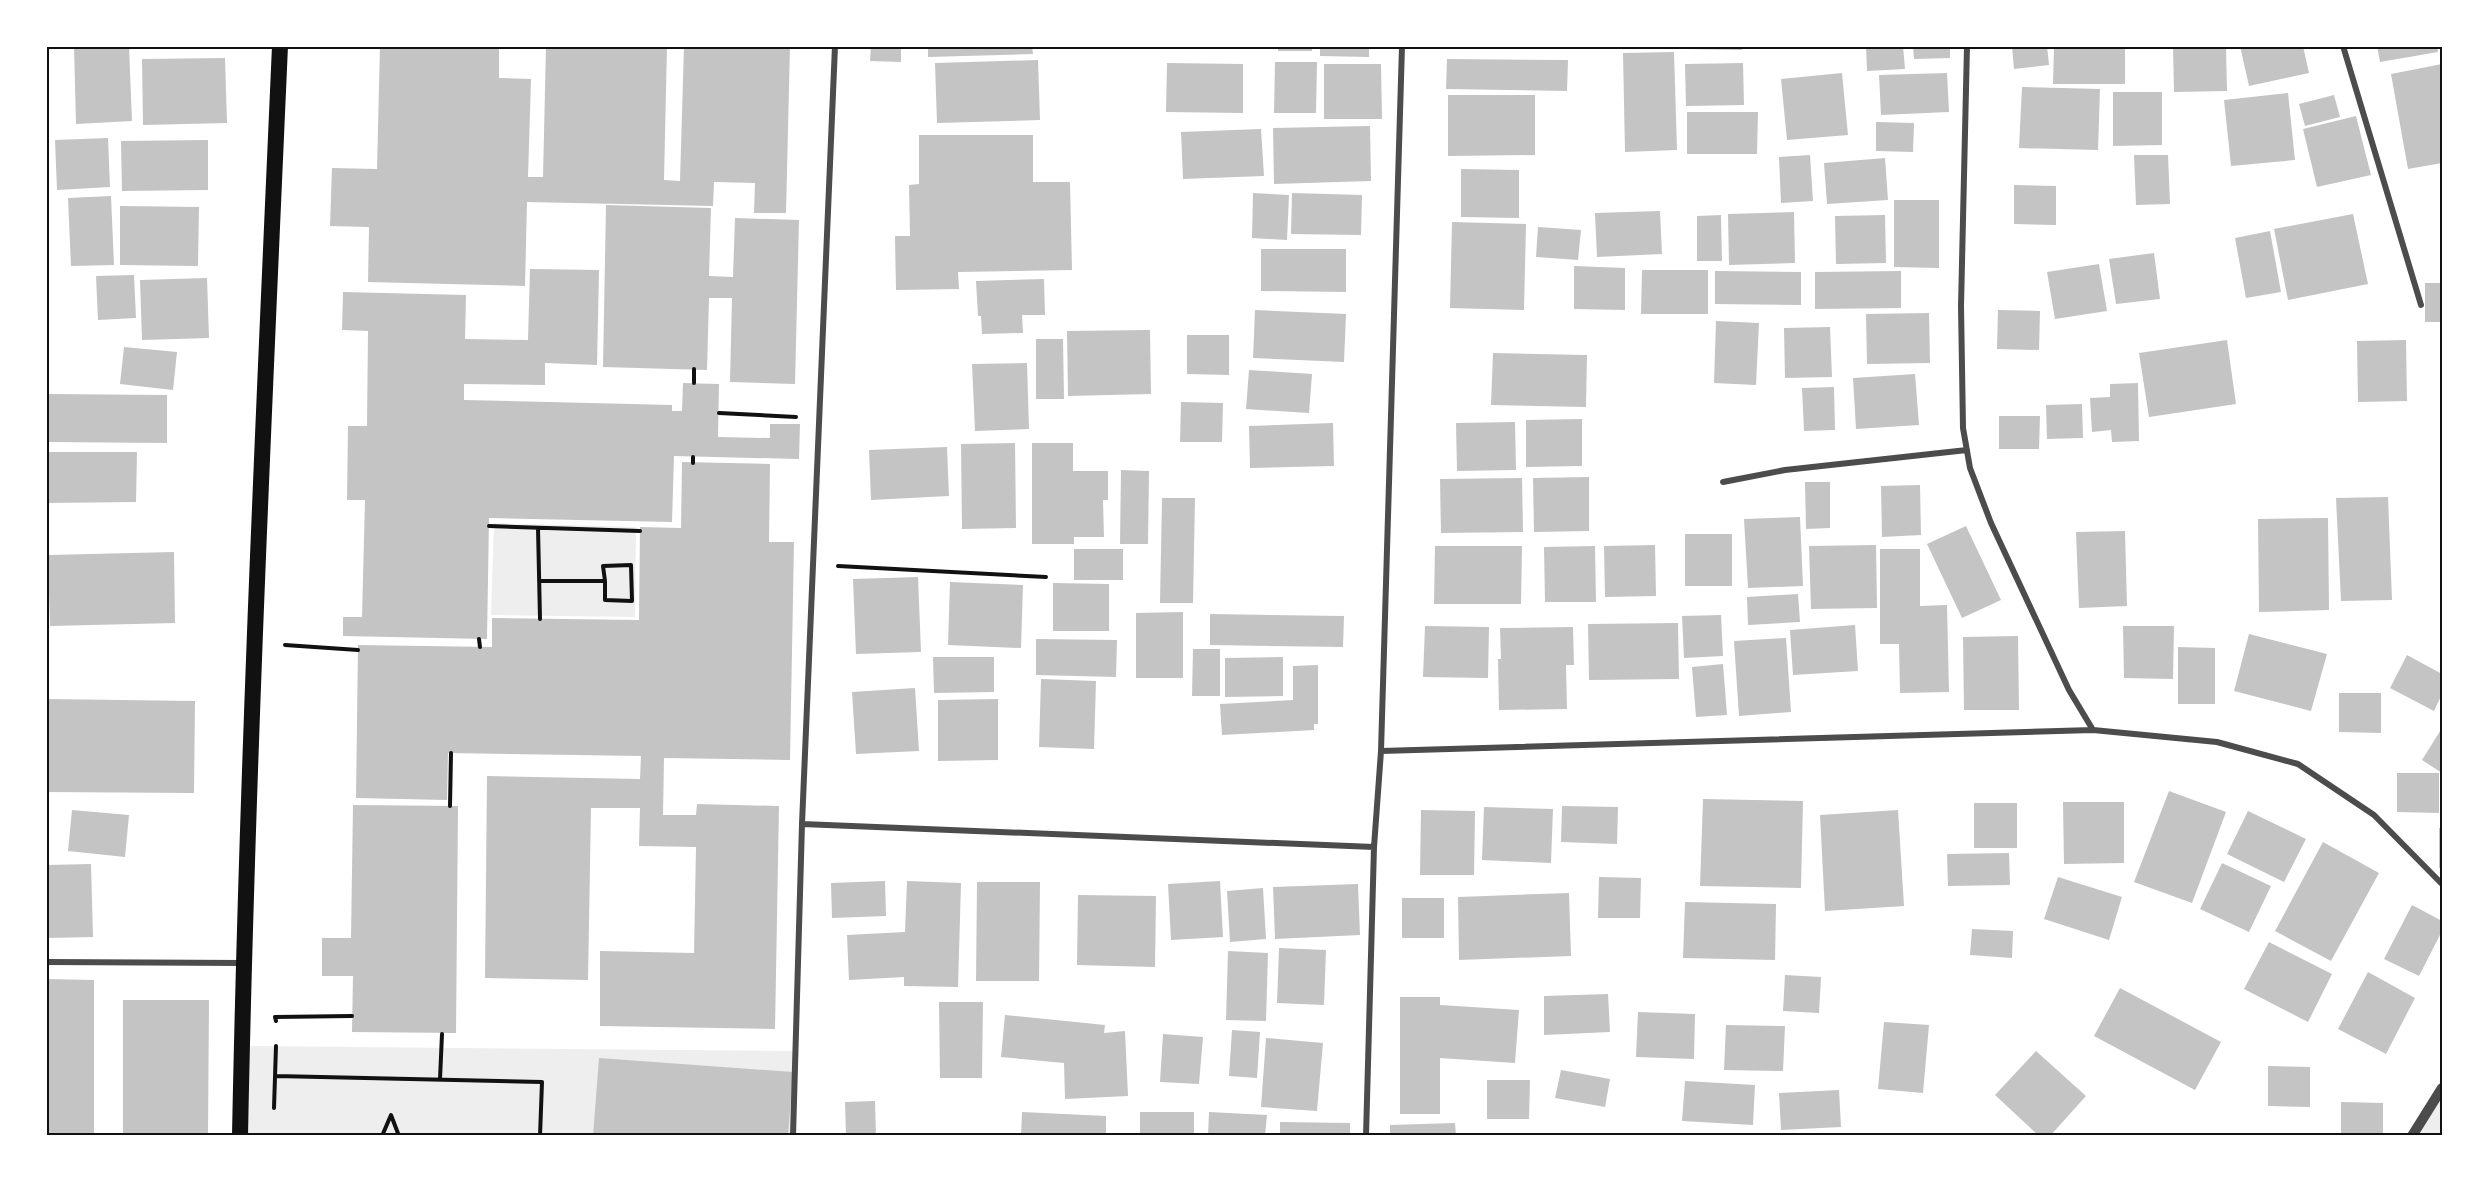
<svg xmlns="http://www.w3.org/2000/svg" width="2489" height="1182" viewBox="0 0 2489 1182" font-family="'DejaVu Sans',sans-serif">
	<rect width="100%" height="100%" fill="#fff"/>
	<path fill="#eee" d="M494,523L636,527L635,617L491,615Z
		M242,1046L796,1051L793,1135L240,1136Z
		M2442,1088V1135H2412Z"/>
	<path fill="#c4c4c4" d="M74,46H129L132,121L76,124Z
		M380,46H499V78L531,79L528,177H543L546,46H667L664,180L680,181L684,46H790L786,213H754L755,183L714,182L713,206L527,202L525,286L368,282L369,227L330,226L332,168L377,169Z
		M871,46H901V62L870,61Z
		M928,46H1032L1033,54L928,57Z
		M1278,46H1312V51H1278Z
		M1320,46H1369V57L1320,56Z
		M1685,46H1742V50L1685,49Z
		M1866,46H1903L1905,69L1867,71Z
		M1913,46H1950V58L1914,59Z
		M2012,46H2047L2049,65L2014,69Z
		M2054,46H2125V84H2053Z
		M2173,46H2226L2227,91L2174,92Z
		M2240,46H2303L2309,73L2249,86Z
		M2377,46H2437L2438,52L2380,62Z
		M1674,52L1677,150L1625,152L1623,53Z
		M225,58L227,123L143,125L142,59Z
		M1447,59L1568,60L1567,91L1446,89Z
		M1038,60L1040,120L937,123L935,63Z
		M1275,62H1317L1316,113H1274Z
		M1167,63L1243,64V113L1166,112Z
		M1743,63L1744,105L1686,106L1685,64Z
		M1324,64H1381L1382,119H1324Z
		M2442,64V163L2408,169L2391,74Z
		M1842,73L1848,135L1787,140L1781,79Z
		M1947,73L1949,112L1881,115L1879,75Z
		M2022,87L2100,89L2098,150L2019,148Z
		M2113,92H2162V145L2113,146Z
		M2288,93L2295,160L2231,166L2224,100Z
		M1448,95H1535V155L1448,156Z
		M2334,95L2340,117L2305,126L2299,104Z
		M1687,112H1758L1757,154H1687Z
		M2356,116L2371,175L2317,187L2303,129Z
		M1876,122L1914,123L1913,152L1876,151Z
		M1370,126L1371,181L1274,184L1273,128Z
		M1261,129L1264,176L1183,179L1181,132Z
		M919,135H1033V182H1070L1072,270L958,272L959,289L896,290L895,236H910L909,185L919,184Z
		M108,138L110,187L57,190L55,140Z
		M208,140V190L122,191L121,141Z
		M1810,155L1813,201L1781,203L1779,157Z
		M2134,155H2168L2170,204L2136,205Z
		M1885,158L1888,200L1827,204L1824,163Z
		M1461,169L1519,170V218L1461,217Z
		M2014,185L2056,186V225L2014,224Z
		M1253,193L1289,195L1287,240L1252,238Z
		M1292,193L1362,195L1361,235L1291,234Z
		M111,196L114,265L71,266L68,198Z
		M1894,200H1939V268L1894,267Z
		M606,205L711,208L709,276L733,277L735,218L799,220L795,384L730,382L732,298H709L707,370L603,367Z
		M120,206L199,207L198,266L120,265Z
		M1660,211L1662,254L1597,257L1595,213Z
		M1794,212L1795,263L1729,265L1728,214Z
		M2353,214L2368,284L2288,300L2274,229Z
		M1721,215L1722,261H1697V216Z
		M1885,215L1886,263L1836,264L1835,216Z
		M1452,222L1526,224L1524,310L1450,308Z
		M1538,227L1581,230L1578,260L1536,257Z
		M2270,231L2281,292L2246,298L2235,238Z
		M1261,249H1346V292L1261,291Z
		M2154,253L2160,299L2116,304L2109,259Z
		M2099,264L2107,311L2055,319L2047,272Z
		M1574,266L1625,268V310L1574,309Z
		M530,269L599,270L597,365L545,363V385L464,384V400L672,405V411H682L683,383L719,384L718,437L770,438V424H800L799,459L674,456L672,522L489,518L487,639L343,636V617H362L365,500H347L348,426H367L368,331L342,330L343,292L466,295L465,339L528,340Z
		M1642,270H1708V314H1641Z
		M1715,271L1801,272V305L1715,304Z
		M1901,271V308L1815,309V272Z
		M134,275L136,318L98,320L96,276Z
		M207,278L209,338L142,340L140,280Z
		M1044,279L1045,315H1022L1023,333L982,334L981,316H978L976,281Z
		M2425,283H2442V322H2425Z
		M1255,310L1346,314L1344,362L1253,358Z
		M1998,310L2040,311L2039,350L1997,349Z
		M1929,313L1930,363L1867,364L1866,314Z
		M1716,321L1759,323L1756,385L1714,383Z
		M1830,327L1832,377L1785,378L1784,328Z
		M1150,330L1151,394L1068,396L1067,331Z
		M1187,335H1229V375L1187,374Z
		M1036,339H1063L1064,399H1036Z
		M2227,340L2236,404L2149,417L2139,353Z
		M2406,340L2407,401L2358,402L2357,341Z
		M124,347L177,352L173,390L120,384Z
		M1493,353L1587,355L1586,407L1491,405Z
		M1027,363L1029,429L975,431L972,364Z
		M1249,370L1312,374L1309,413L1246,409Z
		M1915,374L1919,425L1856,429L1853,378Z
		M2138,383L2139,441L2112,442L2111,430L2092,432L2090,398L2110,397V384Z
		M1834,387L1835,430L1804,431L1802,388Z
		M46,394L167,395V443L46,442Z
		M1181,402L1223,403L1222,442H1180Z
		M2082,404L2083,438L2047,439L2046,405Z
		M1999,416H2040L2039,449H1999Z
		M1582,419V466L1526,467V420Z
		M1515,422L1516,470L1457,471L1456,423Z
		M1333,423L1334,466L1250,468L1249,426Z
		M1015,443L1016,528L962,529L961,444Z
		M1032,443H1073V471H1108V500H1103L1104,537H1074V544H1032Z
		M947,447L949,496L871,500L869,450Z
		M46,452H137L136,502L46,503Z
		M682,462L770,464L769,542H794L790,760L664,758L663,815H696L697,804L779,806L775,1029L600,1026V951L694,953L696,847L639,846L640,808H591L588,980L485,978L487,776L640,779L641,756L448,753L447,800L356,798L358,645L492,647V618L639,620L640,527L681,528Z
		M1121,470L1149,471L1148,544H1120Z
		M1589,477V531L1534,532L1533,478Z
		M1522,478L1523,532L1441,533L1440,479Z
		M1805,482H1830V528L1806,529Z
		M1920,485L1921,535L1882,537L1881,486Z
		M2388,497L2392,600L2341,601L2336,498Z
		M1162,498H1195L1193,603H1160Z
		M1800,517L1803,586L1748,588L1744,519Z
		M2328,518L2329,610L2259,612L2258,519Z
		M1966,526L2001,600L1962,618L1927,544Z
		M2125,531L2127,606L2079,608L2076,532Z
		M1685,534H1732V586H1685Z
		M1655,545L1656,596L1605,597L1604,546Z
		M1876,545L1877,608L1811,609L1809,546Z
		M1435,546H1522L1521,604H1434Z
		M1595,546L1596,602H1545L1544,547Z
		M1074,549H1123V580H1074Z
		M1880,549H1920V606L1947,605L1949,692L1900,693L1899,644H1880Z
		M174,552L175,623L50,626L48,555Z
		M918,577L921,652L856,654L853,579Z
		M950,582L1023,585L1021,648L948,645Z
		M1053,583L1109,584V631H1053Z
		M1798,594L1800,622L1748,625L1747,597Z
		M1183,612V678H1136V613Z
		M1210,614L1344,616L1343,647L1210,645Z
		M1721,615L1723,656L1684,658L1682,616Z
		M1678,623L1679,679L1589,680L1588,624Z
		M1855,625L1858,671L1793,675L1790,630Z
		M1425,626L1489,627L1488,678L1423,677Z
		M2123,626H2174L2173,679L2124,678Z
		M1573,627L1574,665H1566L1567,709L1499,710L1498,659H1501L1500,628Z
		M2249,634L2327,654L2311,711L2234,691Z
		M2018,636L2019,710H1964L1963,637Z
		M1786,638L1791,712L1739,716L1734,641Z
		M1036,639L1117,640L1116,677L1036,675Z
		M2178,647L2215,648V704H2178Z
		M1193,649H1220V696H1192Z
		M2407,655L2442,674V694L2434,711L2390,688Z
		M933,657H994V692L934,693Z
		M1283,657V696L1225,697V658Z
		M1723,664L1727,715L1696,717L1692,667Z
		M1318,665V724H1314V730L1222,735L1220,704L1293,700V666Z
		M1041,679L1096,681L1094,749L1039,747Z
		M915,688L919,751L856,754L852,692Z
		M2339,693H2381V733L2339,732Z
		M46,699L195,701L194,793L46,792Z
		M998,699V760L938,761V700Z
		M2442,728V773L2422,760Z
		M2397,773H2439V813L2397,812Z
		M2169,791L2226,812L2192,903L2134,882Z
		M1703,799L1803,801L1801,888L1700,886Z
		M2063,802H2124V863L2064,864Z
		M1974,803H2017V848H1974Z
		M353,805L458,806L456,1033L352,1032L353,976H322V938H351Z
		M1562,806L1618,807L1617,844L1561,842Z
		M1484,807L1553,809L1551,863L1482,860Z
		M72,810L129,815L125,857L68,851Z
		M1421,810L1475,811L1474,875H1420Z
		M1898,810L1904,906L1825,911L1820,815Z
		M2248,811L2306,839L2284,882L2227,854Z
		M2439,828H2442V868H2439Z
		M2323,842L2379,873L2331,961L2275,931Z
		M2009,853L2010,885L1948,886L1947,854Z
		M2222,863L2271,886L2249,932L2200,909Z
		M91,864L93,937L46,938V865Z
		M1599,877L1641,878L1640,918H1598Z
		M2058,877L2122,897L2109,940L2044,919Z
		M885,881L886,916L832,918L831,883Z
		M907,881L961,883L958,987L904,986V977L849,980L847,935L905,932Z
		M1220,881L1223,937L1171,940L1168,884Z
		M977,882H1040L1039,981H976Z
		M1358,884L1360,935L1275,939L1273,887Z
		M1263,888L1266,939L1230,942L1227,891Z
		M1569,893L1571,956L1459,960L1458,897Z
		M1078,895L1156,896L1155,967L1077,965Z
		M1402,898H1444V938H1402Z
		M1685,902L1776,904L1775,960L1683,958Z
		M2412,905L2442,921V931L2419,976L2384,959Z
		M1972,929L2013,931L2012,958L1970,955Z
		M2269,942L2332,974L2308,1022L2244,989Z
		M1279,948L1326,950L1324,1005L1277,1003Z
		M1228,951L1268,953L1266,1021L1226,1020Z
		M2368,972L2415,998L2386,1054L2338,1029Z
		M1785,975L1821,977L1819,1013L1783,1011Z
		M46,979L94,980V1136H46Z
		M2120,988L2221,1042L2195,1090L2094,1036Z
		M1608,994L1610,1032L1544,1035V996Z
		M1400,997H1440V1005L1519,1010L1515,1063L1440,1058V1114H1400Z
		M123,1000H209L208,1136H123Z
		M939,1002H983L982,1078H940Z
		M1638,1012L1695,1014L1694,1059L1636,1057Z
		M1005,1015L1105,1025L1104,1033L1125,1031L1128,1096L1065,1099L1064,1063L1001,1057Z
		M1884,1022L1929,1025L1923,1093L1878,1089Z
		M1726,1025L1785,1026L1783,1071L1724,1070Z
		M1232,1030L1260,1032L1257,1078L1229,1076Z
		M1163,1034L1203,1037L1199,1084L1160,1082Z
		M1266,1038L1323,1043L1317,1111L1261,1107Z
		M2036,1051L2086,1096L2050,1136H2039L1995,1095Z
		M599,1058L793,1072L788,1136H593Z
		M2268,1066L2310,1067V1107L2268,1106Z
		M1561,1070L1610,1079L1605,1107L1555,1098Z
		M1487,1080H1530L1529,1119H1487Z
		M1685,1081L1755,1085L1753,1125L1682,1121Z
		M1839,1090L1841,1127L1781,1130L1779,1093Z
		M875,1101L876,1136H846L845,1102Z
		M2341,1102L2383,1103V1136H2341Z
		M1022,1112L1106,1116V1136H1021Z
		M1140,1112H1194V1136H1140Z
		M1209,1112L1267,1115L1265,1136H1208Z
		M1280,1122L1350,1123V1136H1280Z
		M1455,1123L1456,1136H1390V1125Z"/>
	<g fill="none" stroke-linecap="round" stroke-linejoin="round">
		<path stroke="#111" stroke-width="4" d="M694,369V383
			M719,413L796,417
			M693,457V463
			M489,526L640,531
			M538,528L540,619
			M838,566L1046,577
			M539,581H605V600L632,601L631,565L603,566L605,581
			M479,639L480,647
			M285,645L358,650
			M450,806L451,753
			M276,1021L275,1017L352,1016
			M276,1076L542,1082L540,1136
			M440,1079L442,1034
			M274,1108L276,1046
			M382,1136L391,1115L399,1136"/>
		<path stroke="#4c4c4c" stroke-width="6" d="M1967,46L1961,306L1963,428L1970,468L1991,523L2069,690L2093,730
			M2343,46L2421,305
			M1723,482L1785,470L1967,450
			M1381,751L2093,730L2217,742L2298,764L2374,815L2442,884
			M802,824L1374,847L1381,751L1402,46
			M46,962L243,963
			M793,1136L802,824L835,46
			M1366,1136L1374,847"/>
		<path stroke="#4c4c4c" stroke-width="10" d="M2412,1136L2442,1088"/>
		<path stroke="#111" stroke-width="16" d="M240,1136C247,772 264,409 280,46"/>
	</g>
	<rect width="2489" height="1182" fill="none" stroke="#ffffff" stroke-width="96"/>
	<rect x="48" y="48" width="2393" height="1086" fill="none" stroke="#111" stroke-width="2"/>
</svg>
